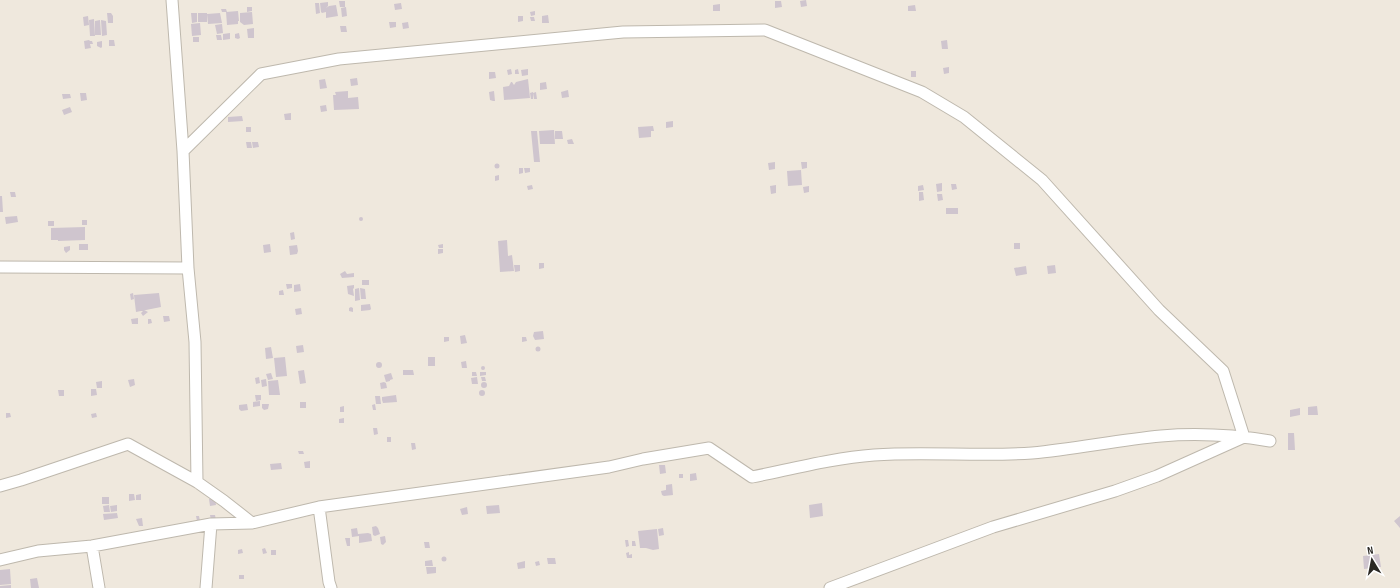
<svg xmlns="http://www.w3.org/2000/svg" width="1400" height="588" viewBox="0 0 1400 588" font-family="'Sofia Sans Condensed',sans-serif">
	<rect width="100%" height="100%" fill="#efe8dd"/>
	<path fill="#cfc5ce" d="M806,0L807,6L801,7L800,1Z
		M339,1H345V7H340Z
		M775,1H781L782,7L775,8Z
		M328,2V6L326,8V12L322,13L321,12L320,3Z
		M315,3H319L320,13L316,14Z
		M401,3L402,9L395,10L394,4Z
		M720,4V11H713V5Z
		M336,5L338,16L326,18V8L329,6Z
		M915,5L916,11H908V6Z
		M247,7H252V11L247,12Z
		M346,7L347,16L342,17L341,8Z
		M221,9H226L227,12H222Z
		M238,11L239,21H238V24L227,25L226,12Z
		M535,11V15L531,16L530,12Z
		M252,12L253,24L244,25L240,22V13Z
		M107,13H111L113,16V23H108Z
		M191,13H197V22L192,23Z
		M198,13H207V22H198Z
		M220,13L222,23L208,24L207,14Z
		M548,15L549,23H542V16Z
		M88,16L89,25L84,26L83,17Z
		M518,16H523V21L518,22Z
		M530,17H534L535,21H531Z
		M94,19L95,36H90L89,20Z
		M100,20L101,35H95V21Z
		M101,20L106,21L107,35L102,36Z
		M389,22H396V27L390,28Z
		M408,22L409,28L403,29L402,23Z
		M200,23L201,35L192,36L191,24Z
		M222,24L223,33L217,34L215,25Z
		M340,26H346L347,32H341Z
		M254,28V38H248L247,29Z
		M230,33V39L223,40V34Z
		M239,33L240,38L238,39L235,38V34Z
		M216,35H221L222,40H217Z
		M193,37H199V42H193Z
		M89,40L90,41H92L93,44H90L91,48L85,49L84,41Z
		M109,40H114L115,46H109Z
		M947,40L948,49H942L941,41Z
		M102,41V47L101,48L97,46V42Z
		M949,67V73L944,74L943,68Z
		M511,69L512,74L508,75L507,70Z
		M518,69L519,74H515V70Z
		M528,69V75L522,76L521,70Z
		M911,71H916V77H911Z
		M489,72H495L496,78L489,79Z
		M357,78L358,85L351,86L350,79Z
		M325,79L327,88L320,89L319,80Z
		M528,79L530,98L504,100L503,87L509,86L511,82H512L514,85L516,82Z
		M546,82L547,89L540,90V83Z
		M568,90L569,97L562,98L561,92Z
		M348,91V98L358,97L359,109L334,110L333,95H336L335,92Z
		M494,91L495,101H493L490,100L489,92Z
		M533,92V99H531L530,93Z
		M536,92L537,99H534L533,93Z
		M80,93H86L87,100L81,101Z
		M62,94H70L71,98L63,99Z
		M326,105L327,111L321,112L320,106Z
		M70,107L72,112L64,115L62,110Z
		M291,113V120H285L284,114Z
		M242,116L243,121L228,122V117Z
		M673,121V127L666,128V122Z
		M653,126L654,131H651V137L639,138L638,127Z
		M246,127H251V132H246Z
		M554,130L555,144H540L539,131Z
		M531,131H537L540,162H534Z
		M555,131H562L563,139H555Z
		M572,139L574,144H568L567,140Z
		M246,142H251L252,148H247Z
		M252,142H258L259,147L253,148Z
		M775,162V169L769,170L768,163Z
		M801,162H807V168L802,169Z
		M494.5 166a2.5 2.5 0 1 1 5 0a2.5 2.5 0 1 1-5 0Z
		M519,168H523V173L519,174Z
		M524,168H530V172L525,173Z
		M801,170L802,185L788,186L787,171Z
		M499,175V180L495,181V176Z
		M942,183V191L937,192L936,184Z
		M951,184H956L957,189L952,190Z
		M532,185L533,189L528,190L527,186Z
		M776,185V193L771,194L770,186Z
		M923,185L924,190L918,191V186Z
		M809,186V192L804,193L803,187Z
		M10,192H15L16,197H11Z
		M919,192H923L924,200L919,201Z
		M937,194H942L943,200L938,201Z
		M0,196H2L3,212H0Z
		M946,208H958V214H946Z
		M17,216L18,222L6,224L5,217Z
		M359 219a2 2 0 1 1 4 0a2 2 0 1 1-4 0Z
		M82,220H87V225H82Z
		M48,221H54V226H48Z
		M85,227V240L58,241V240H51V228Z
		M294,232L295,239L291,240L290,233Z
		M507,240L508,256L512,255L514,271L500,272L498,241Z
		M1014,243H1020V249H1014Z
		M79,244H88V250H79Z
		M270,244L271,252L264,253L263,245Z
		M443,244V248H439L438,245Z
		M297,245L298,251L297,254L290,255L289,246Z
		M70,246V250L66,253L64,250V247Z
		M438,249H443V253L438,254Z
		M539,263H544V268L539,269Z
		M514,265H520V271L515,272Z
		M1055,265L1056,273L1048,274L1047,266Z
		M1026,266L1027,274L1016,276L1014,268Z
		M345,271L347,274L354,273V277L342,278L340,274Z
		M362,280H369V285H362Z
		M286,284H292V288L287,289Z
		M300,284L301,291L294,292V285Z
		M354,285V288L353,289L354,296L348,294L347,286Z
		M359,288L360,300L355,301V289Z
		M360,288L365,289L366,299H361Z
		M283,290L284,295H279V291Z
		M133,293L134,299L131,300L130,294Z
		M159,293L161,307L136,312L134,295Z
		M370,304L371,309L370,310L361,311V305Z
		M351,307L353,308V312L349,311V308Z
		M301,308L302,314L296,315L295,309Z
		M144,310L148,312L143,316L141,313Z
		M163,316H169L170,321L164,322Z
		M138,318V324H132L131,319Z
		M148,319H151L152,323L148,324Z
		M543,331L544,339L535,340L533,336L534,332Z
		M465,335L467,343L461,344L460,336Z
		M444,337H449V341L444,342Z
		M522,337H526L527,341L522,342Z
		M303,345L304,352L297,353L296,346Z
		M535.5 349a2.5 2.5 0 1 1 5 0a2.5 2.5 0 1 1-5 0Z
		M271,347L273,358L266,359L265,348Z
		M285,357L287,376L276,377L274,358Z
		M428,357H435V366H428Z
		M466,361L467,368H462L461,362Z
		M376 365a3 3 0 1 1 6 0a3 3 0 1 1-6 0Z
		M481 368a2 2 0 1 1 4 0a2 2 0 1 1-4 0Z
		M304,370L306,383L300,384L298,371Z
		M403,370H413L414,375H403Z
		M472,372H476L477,376H472Z
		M480,372H486V375L480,376Z
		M271,373L273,379L268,380L266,374Z
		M391,373L393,379L390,380V381L386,382L384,375Z
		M259,377L260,383L256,384L255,378Z
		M477,377L478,384H472L471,378Z
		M481,377H485L486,381H482Z
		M134,379L135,385L130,387L128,380Z
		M266,379L267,386L262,387L261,380Z
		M278,380L280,395H269L268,381Z
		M102,381V388H97L96,382Z
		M384,382L386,383L387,388L381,389L380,383Z
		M481 385a3 3 0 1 1 6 0a3 3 0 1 1-6 0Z
		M91,389H96L97,395L91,396Z
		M58,390H64V396H59Z
		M479 393a3 3 0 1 1 6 0a3 3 0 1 1-6 0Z
		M255,395H261V400L256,401Z
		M396,395L397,402L383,403L382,400V397Z
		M375,396H380L381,404H376Z
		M260,401V406L253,407V402Z
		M300,402H306V408H300Z
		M247,404L248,410L241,411L239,409V405Z
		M262,404H269L268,409L264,410L262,408Z
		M375,404L376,410H373L372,405Z
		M344,406V412H340V407Z
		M1317,406L1318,415H1308V407Z
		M1300,408V415L1290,417V410Z
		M6,413H10L11,417L6,418Z
		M96,413L97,417L92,418L91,414Z
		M344,418V423H339V419Z
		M373,428H377L378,434L374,435Z
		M1288,433H1294L1295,450H1288Z
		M387,437H391V442H387Z
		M411,443H415L416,449L412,450Z
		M298,451H303L304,454H299Z
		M310,461V468H305L304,462Z
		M281,463L282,469L271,470L270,464Z
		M659,465H665L666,473L660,474Z
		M696,473L697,480L690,481V474Z
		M679,474H683V478H679Z
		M672,484L673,495L664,496L662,495L661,491L666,490V485Z
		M129,494H134L135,500L129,501Z
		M141,494V500H136V495Z
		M102,497H109V504H102Z
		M209,499H215L216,505L210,506Z
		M822,503L823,516L810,518L809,505Z
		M109,505L110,512H104L103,506Z
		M117,505V511L111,512L110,506Z
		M499,505L500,513L487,514L486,506Z
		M467,507L468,514L462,515L460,509Z
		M117,513L118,518L104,520L103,514Z
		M210,515H215L216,520H211Z
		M196,516H199L200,521H197Z
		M1400,516V528L1394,521Z
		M142,518L143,526H139L136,519Z
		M376,526L378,528L380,534L375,536L373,535L372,527Z
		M357,528L358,534L368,533L371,534L372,541L359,543V536L352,537L351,529Z
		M663,528L664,535L659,536L658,529Z
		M657,529L659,549L653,550L646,548H640L638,531Z
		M385,536L386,542L383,545L381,544L380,537Z
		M345,538H350V546H347Z
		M625,540H628L629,546L626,547Z
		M632,541H635L636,546H632Z
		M424,542H429L430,548H425Z
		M265,548L267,553L263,554L262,549Z
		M242,549L243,553L238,554V550Z
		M271,550H276V555H271Z
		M629,552V555L632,554V558H627L626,553Z
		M1379,554L1381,567L1364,569L1363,556Z
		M441.5 559a2.5 2.5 0 1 1 5 0a2.5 2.5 0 1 1-5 0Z
		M547,558H555L556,564H548Z
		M432,560L433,566H425V561Z
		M525,561V568L518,569L517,563Z
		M539,561L540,565L536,566L535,562Z
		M426,567H436V573L427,574Z
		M10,569L11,584L0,585V570Z
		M239,575H244V579H239Z
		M37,578L39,588H31L30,579Z
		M11,585V588H0V586Z"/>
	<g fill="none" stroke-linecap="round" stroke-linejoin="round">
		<defs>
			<path id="street" d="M172,0L183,151L188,268
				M183,151L261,74L339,59L623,32L765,30L922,92L964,117L1042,180L1159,310L1223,371L1244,437L1157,476L1115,491L993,527L830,588
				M0,267L188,268L195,342L197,482
				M0,486L21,480L128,444L197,482L224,501L252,523
				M319,507L329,582L331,588
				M92,546L99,588
				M0,560L38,551L92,546L211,524L252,523L319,507L609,467L643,459L709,448L752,477C792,469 833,458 874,455C927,451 979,457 1032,453C1075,449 1118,440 1161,436C1197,433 1234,435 1270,441
				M206,588L211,524"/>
		</defs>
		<use href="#street" stroke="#beb8ad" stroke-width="13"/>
		<use href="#street" stroke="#fff" stroke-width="11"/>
	</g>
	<g transform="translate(1372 560) rotate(350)" stroke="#ffffff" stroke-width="3" paint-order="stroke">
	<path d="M0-3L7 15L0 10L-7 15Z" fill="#2a2824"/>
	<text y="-6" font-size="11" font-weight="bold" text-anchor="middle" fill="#2a2824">N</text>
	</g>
</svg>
